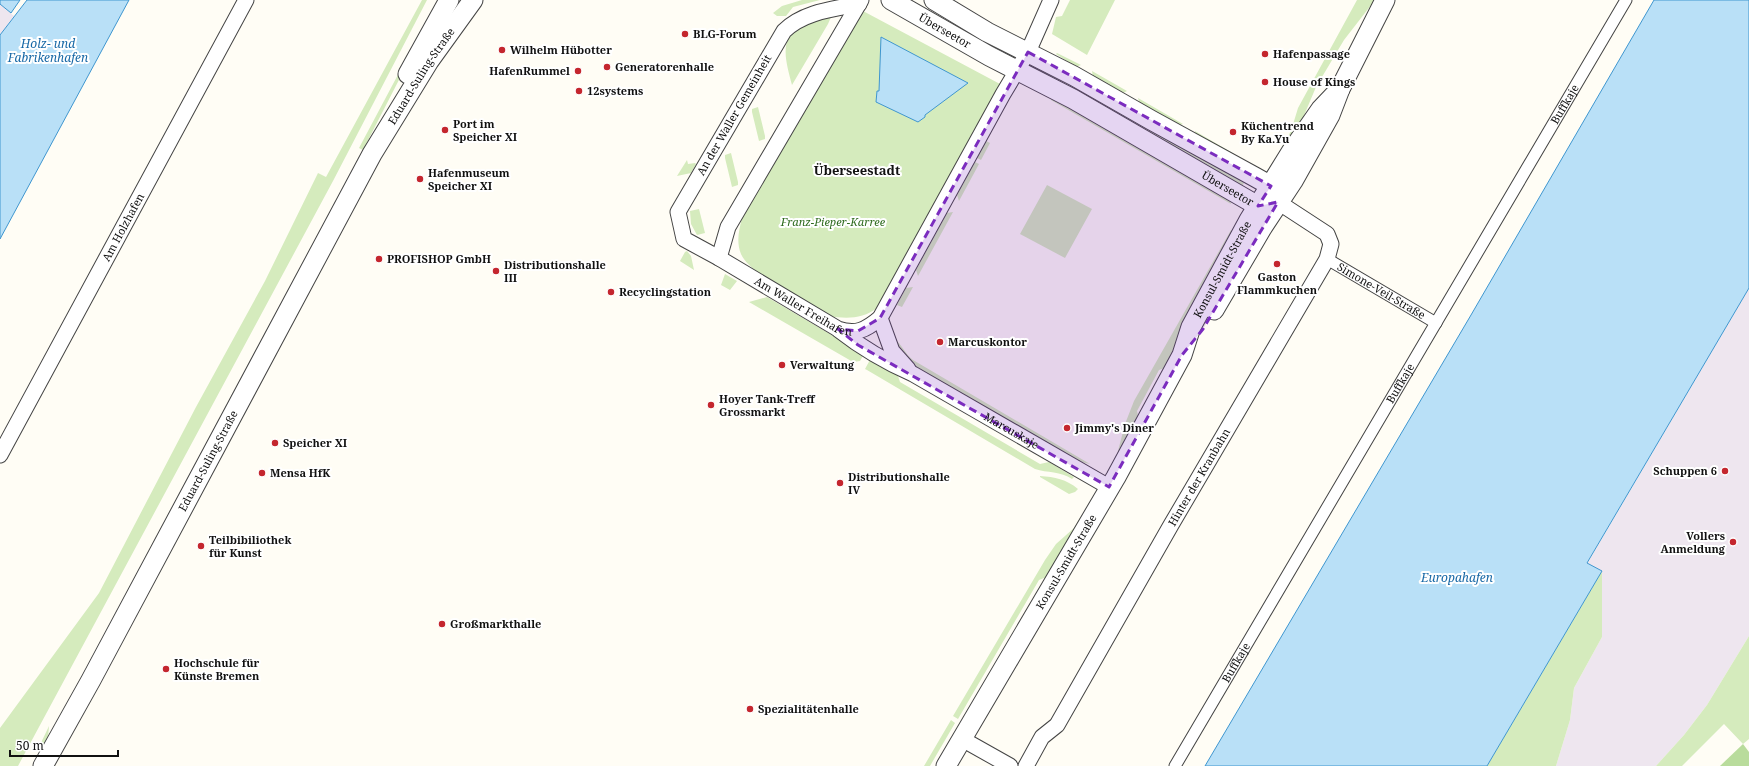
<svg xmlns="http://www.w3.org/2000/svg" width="1749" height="766" viewBox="0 0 1749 766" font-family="'Noto Serif',serif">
	<rect width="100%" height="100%" fill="#fffdf5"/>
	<path fill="#eee6ef" d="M0,4L14,16L0,35Z
		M1749,288V636L1707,705L1684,735L1656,766H1556L1570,720L1574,688L1602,637L1587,564Z"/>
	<path fill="#d5ebbd" d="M422,0H427L333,181L18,766H0V728L99,593L196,407L265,281L318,173L326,177Z
		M802,0H820L793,7L786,16H777L773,13L782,6Z
		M1070,0H1115L1087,55L1052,34L1056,17L1062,16Z
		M1357,0H1375L1344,40L1316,87L1300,125L1284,149L1282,147L1291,131L1298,108Z
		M435,5L439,7L403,72L363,150L359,148Z
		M863,11L1000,84L888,292C884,297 881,304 877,308C863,319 846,319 829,316C808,303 750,275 741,254C736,242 739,230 742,218Z
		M831,17L828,24L792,85C787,65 777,38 801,26C809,21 821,19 831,17Z
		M1057,53L1081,65L1076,67L1056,54Z
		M1042,68L1080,87L1244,183L1241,188L1039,73Z
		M1092,71L1127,91L1121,94L1093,77Z
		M1053,97L1230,200L1231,204L1051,100Z
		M1138,98L1183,124L1176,126L1140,105Z
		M758,107L765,136V139L759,141L752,112V109Z
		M1195,131L1253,165L1252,167L1196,137Z
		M986,141L990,143L981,160L977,158Z
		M731,153L738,182V185L732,187L725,158V155Z
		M687,160L688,164L695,163L696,164L691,173L677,176Z
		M975,162L979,164L959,201L957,195Z
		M1047,185L1092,209L1065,258L1020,234Z
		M699,209L705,233L697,235L691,224L690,211Z
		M953,212L918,276L916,270L947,213Z
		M1231,230L1233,232L1167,367L1159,370L1137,411L1139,420L1120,453L1118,451L1125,424L1134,401Z
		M687,251L691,256L694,270L680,261L685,252Z
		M725,274L737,281L730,290L721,285Z
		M913,287L902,307L897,305L906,288Z
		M767,297L864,354L860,361L853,362L749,302Z
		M894,339C902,344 905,354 913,360L1090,464L1081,462L911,364L900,354Z
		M871,358L897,373L900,382L1040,464L1049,462L1074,477L1072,479C1061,471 1047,473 1035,469L867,370L865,369Z
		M1040,476C1055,477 1066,479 1078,489L1075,492L1069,494L1040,477Z
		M1080,518L1081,519L1049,576L1039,580L958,719L953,716L1045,560L1056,544L1074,528Z
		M1602,571V637L1574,688L1570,720L1556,766H1487Z
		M1749,636V739L1743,744L1724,724L1682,766H1656L1684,735L1707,705Z
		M951,720L955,723L930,766H924Z
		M49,726L48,738L42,749L39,747Z"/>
	<path fill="#b9dc9c" d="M1743,744L1749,752V766H1720Z"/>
	<path fill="#b9e0f7" stroke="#3f96cf" d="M0,0H20L11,13L0,4Z
		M27,0H129L0,239V35Z
		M1654,0H1749V288L1587,563L1602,571L1487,766H1205L1471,315Z
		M881,37L968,83L925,115V117L918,122L876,102L877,91H879Z"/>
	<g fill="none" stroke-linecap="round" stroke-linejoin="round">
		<defs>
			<g id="pedestrian">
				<path id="s1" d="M1327,259L1436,323"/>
				<path id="s2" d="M1175,766L1626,0"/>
			</g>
			<g id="minor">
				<path id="s3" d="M859,4C833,9 803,12 784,31L678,212L684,239L719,258L838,329C856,335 866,330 880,318L1003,94L1028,52L1051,0"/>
				<path d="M719,258L728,227L861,0"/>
				<path d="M880,318L892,351L908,369"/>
				<path id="s4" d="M839,330C862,348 886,362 913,374L1109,487"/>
				<path id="s5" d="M0,455L246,0"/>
				<path d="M962,739L1010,766"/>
				<path id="s6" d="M1026,766L1042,737L1057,725L1171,525L1327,259L1331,244L1327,234L1278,202"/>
			</g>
			<g id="tertiary">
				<path id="s7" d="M891,0L989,56L1073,99L1258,206L1278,202"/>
				<path d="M934,0L987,32L1074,76L1151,120L1255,177L1271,186L1276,198"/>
				<path d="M408,74L449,0"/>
				<path d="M1214,310L1262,228L1293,181L1330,115L1340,89L1385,0"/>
				<path id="s8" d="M43,766L91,680L372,154L429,61L473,0"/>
				<path id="s9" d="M946,766L1116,477L1182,355L1191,327L1249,220L1291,152L1321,109L1340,89"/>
			</g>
		</defs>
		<use href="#pedestrian" stroke="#444" stroke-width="13"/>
		<use href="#minor" stroke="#444" stroke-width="17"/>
		<use href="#tertiary" stroke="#444" stroke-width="21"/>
		<use href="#pedestrian" stroke="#fff" stroke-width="11"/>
		<use href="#minor" stroke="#fff" stroke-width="15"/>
		<use href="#tertiary" stroke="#fff" stroke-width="19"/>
	</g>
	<path fill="#7b2cbf" fill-opacity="0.2" stroke="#7b2cbf" stroke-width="3" stroke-dasharray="8 5" stroke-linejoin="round" d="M1028,52L1271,186L1258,206L1278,202L1203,329L1182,355L1109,487L858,345L838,329L858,331L880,318Z"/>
	<g fill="#c4262e" stroke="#fff" stroke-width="1.5">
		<circle cx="685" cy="34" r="4"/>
		<circle cx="502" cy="50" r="4"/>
		<circle cx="1265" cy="54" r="4"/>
		<circle cx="607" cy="67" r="4"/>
		<circle cx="578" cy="71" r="4"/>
		<circle cx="1265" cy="82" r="4"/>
		<circle cx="579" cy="91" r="4"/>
		<circle cx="445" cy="130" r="4"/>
		<circle cx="1233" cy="132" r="4"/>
		<circle cx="420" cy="179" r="4"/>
		<circle cx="379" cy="259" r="4"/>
		<circle cx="1277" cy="264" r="4"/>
		<circle cx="496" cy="271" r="4"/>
		<circle cx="611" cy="292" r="4"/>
		<circle cx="940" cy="342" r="4"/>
		<circle cx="782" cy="365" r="4"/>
		<circle cx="711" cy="405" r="4"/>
		<circle cx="1067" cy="428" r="4"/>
		<circle cx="275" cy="443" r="4"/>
		<circle cx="1725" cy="471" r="4"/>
		<circle cx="262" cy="473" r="4"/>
		<circle cx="840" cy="483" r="4"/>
		<circle cx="1733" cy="542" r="4"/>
		<circle cx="201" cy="546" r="4"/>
		<circle cx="442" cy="624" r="4"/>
		<circle cx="166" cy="669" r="4"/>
		<circle cx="750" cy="709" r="4"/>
	</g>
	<g text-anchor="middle" stroke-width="4" stroke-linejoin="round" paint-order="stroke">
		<g font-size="11" fill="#111" stroke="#fff">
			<text dy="4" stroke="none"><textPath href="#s7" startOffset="62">Überseetor</textPath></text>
			<text dy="4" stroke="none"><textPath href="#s8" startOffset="787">Eduard-Suling-Straße</textPath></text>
			<text dy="4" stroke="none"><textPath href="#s2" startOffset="768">Buffkaje</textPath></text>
			<text transform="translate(734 115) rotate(-60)" y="4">An der Waller Gemeinheit</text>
			<text dy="4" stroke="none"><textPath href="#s7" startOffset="386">Überseetor</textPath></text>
			<text dy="4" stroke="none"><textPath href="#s5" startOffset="259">Am Holzhafen</textPath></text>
			<text dy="4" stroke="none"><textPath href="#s9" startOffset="569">Konsul-Smidt-Straße</textPath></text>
			<text dy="4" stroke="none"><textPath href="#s1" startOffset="63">Simone-Veil-Straße</textPath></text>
			<text dy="4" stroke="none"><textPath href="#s3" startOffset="456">Am Waller Freihafen</textPath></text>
			<text dy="4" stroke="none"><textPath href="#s2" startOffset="444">Buffkaje</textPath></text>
			<text dy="4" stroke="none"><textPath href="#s4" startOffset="200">Marcuskaje</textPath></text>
			<text dy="4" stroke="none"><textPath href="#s8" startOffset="347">Eduard-Suling-Straße</textPath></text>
			<text dy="4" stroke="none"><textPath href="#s6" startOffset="338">Hinter der Kranbahn</textPath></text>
			<text dy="4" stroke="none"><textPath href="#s9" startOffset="237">Konsul-Smidt-Straße</textPath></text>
			<text dy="4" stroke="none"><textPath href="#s2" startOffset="120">Buffkaje</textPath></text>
		</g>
		<g font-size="11" font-weight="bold" fill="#111" stroke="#fff" text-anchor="start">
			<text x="693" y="38">BLG-Forum</text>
			<text x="510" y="54">Wilhelm Hübotter</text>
			<text x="1273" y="58">Hafenpassage</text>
			<text x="615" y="71">Generatorenhalle</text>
			<text x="570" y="75" text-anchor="end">HafenRummel</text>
			<text x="1273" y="86">House of Kings</text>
			<text x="587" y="95">12systems</text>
			<text x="453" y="128">Port im<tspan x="453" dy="13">Speicher XI</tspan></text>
			<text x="1241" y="130">Küchentrend<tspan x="1241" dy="13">By Ka.Yu</tspan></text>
			<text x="428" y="177">Hafenmuseum<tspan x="428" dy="13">Speicher XI</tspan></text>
			<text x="387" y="263">PROFISHOP GmbH</text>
			<text x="504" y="269">Distributionshalle<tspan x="504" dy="13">III</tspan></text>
			<text x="1277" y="281" text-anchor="middle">Gaston<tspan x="1277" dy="13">Flammkuchen</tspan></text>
			<text x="619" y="296">Recyclingstation</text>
			<text x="948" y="346">Marcuskontor</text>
			<text x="790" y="369">Verwaltung</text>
			<text x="719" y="403">Hoyer Tank-Treff<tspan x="719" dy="13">Grossmarkt</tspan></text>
			<text x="1075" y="432">Jimmy's Diner</text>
			<text x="283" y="447">Speicher XI</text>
			<text x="1717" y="475" text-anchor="end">Schuppen 6</text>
			<text x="270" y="477">Mensa HfK</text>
			<text x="848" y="481">Distributionshalle<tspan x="848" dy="13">IV</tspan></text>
			<text x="1725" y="540" text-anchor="end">Vollers<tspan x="1725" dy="13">Anmeldung</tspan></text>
			<text x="209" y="544">Teilbibiliothek<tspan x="209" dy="13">für Kunst</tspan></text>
			<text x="450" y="628">Großmarkthalle</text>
			<text x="174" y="667">Hochschule für<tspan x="174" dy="13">Künste Bremen</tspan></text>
			<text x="758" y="713">Spezialitätenhalle</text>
		</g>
		<g font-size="11" font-style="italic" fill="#2f6b1f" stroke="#fff">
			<text x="833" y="226">Franz-Pieper-Karree</text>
		</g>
		<g font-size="12" font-style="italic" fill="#1768a6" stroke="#fff">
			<text x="48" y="48">Holz- und<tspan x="48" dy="14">Fabrikenhafen</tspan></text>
			<text x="1457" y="582">Europahafen</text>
		</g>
		<g font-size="13" font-weight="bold" fill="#111" stroke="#fff">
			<text x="857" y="175">Überseestadt</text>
		</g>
	</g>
	<path d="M10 750v6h108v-6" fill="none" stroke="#111111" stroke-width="2"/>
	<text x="16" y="750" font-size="12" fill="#111111" stroke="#ffffff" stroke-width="3" paint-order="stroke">50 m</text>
</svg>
